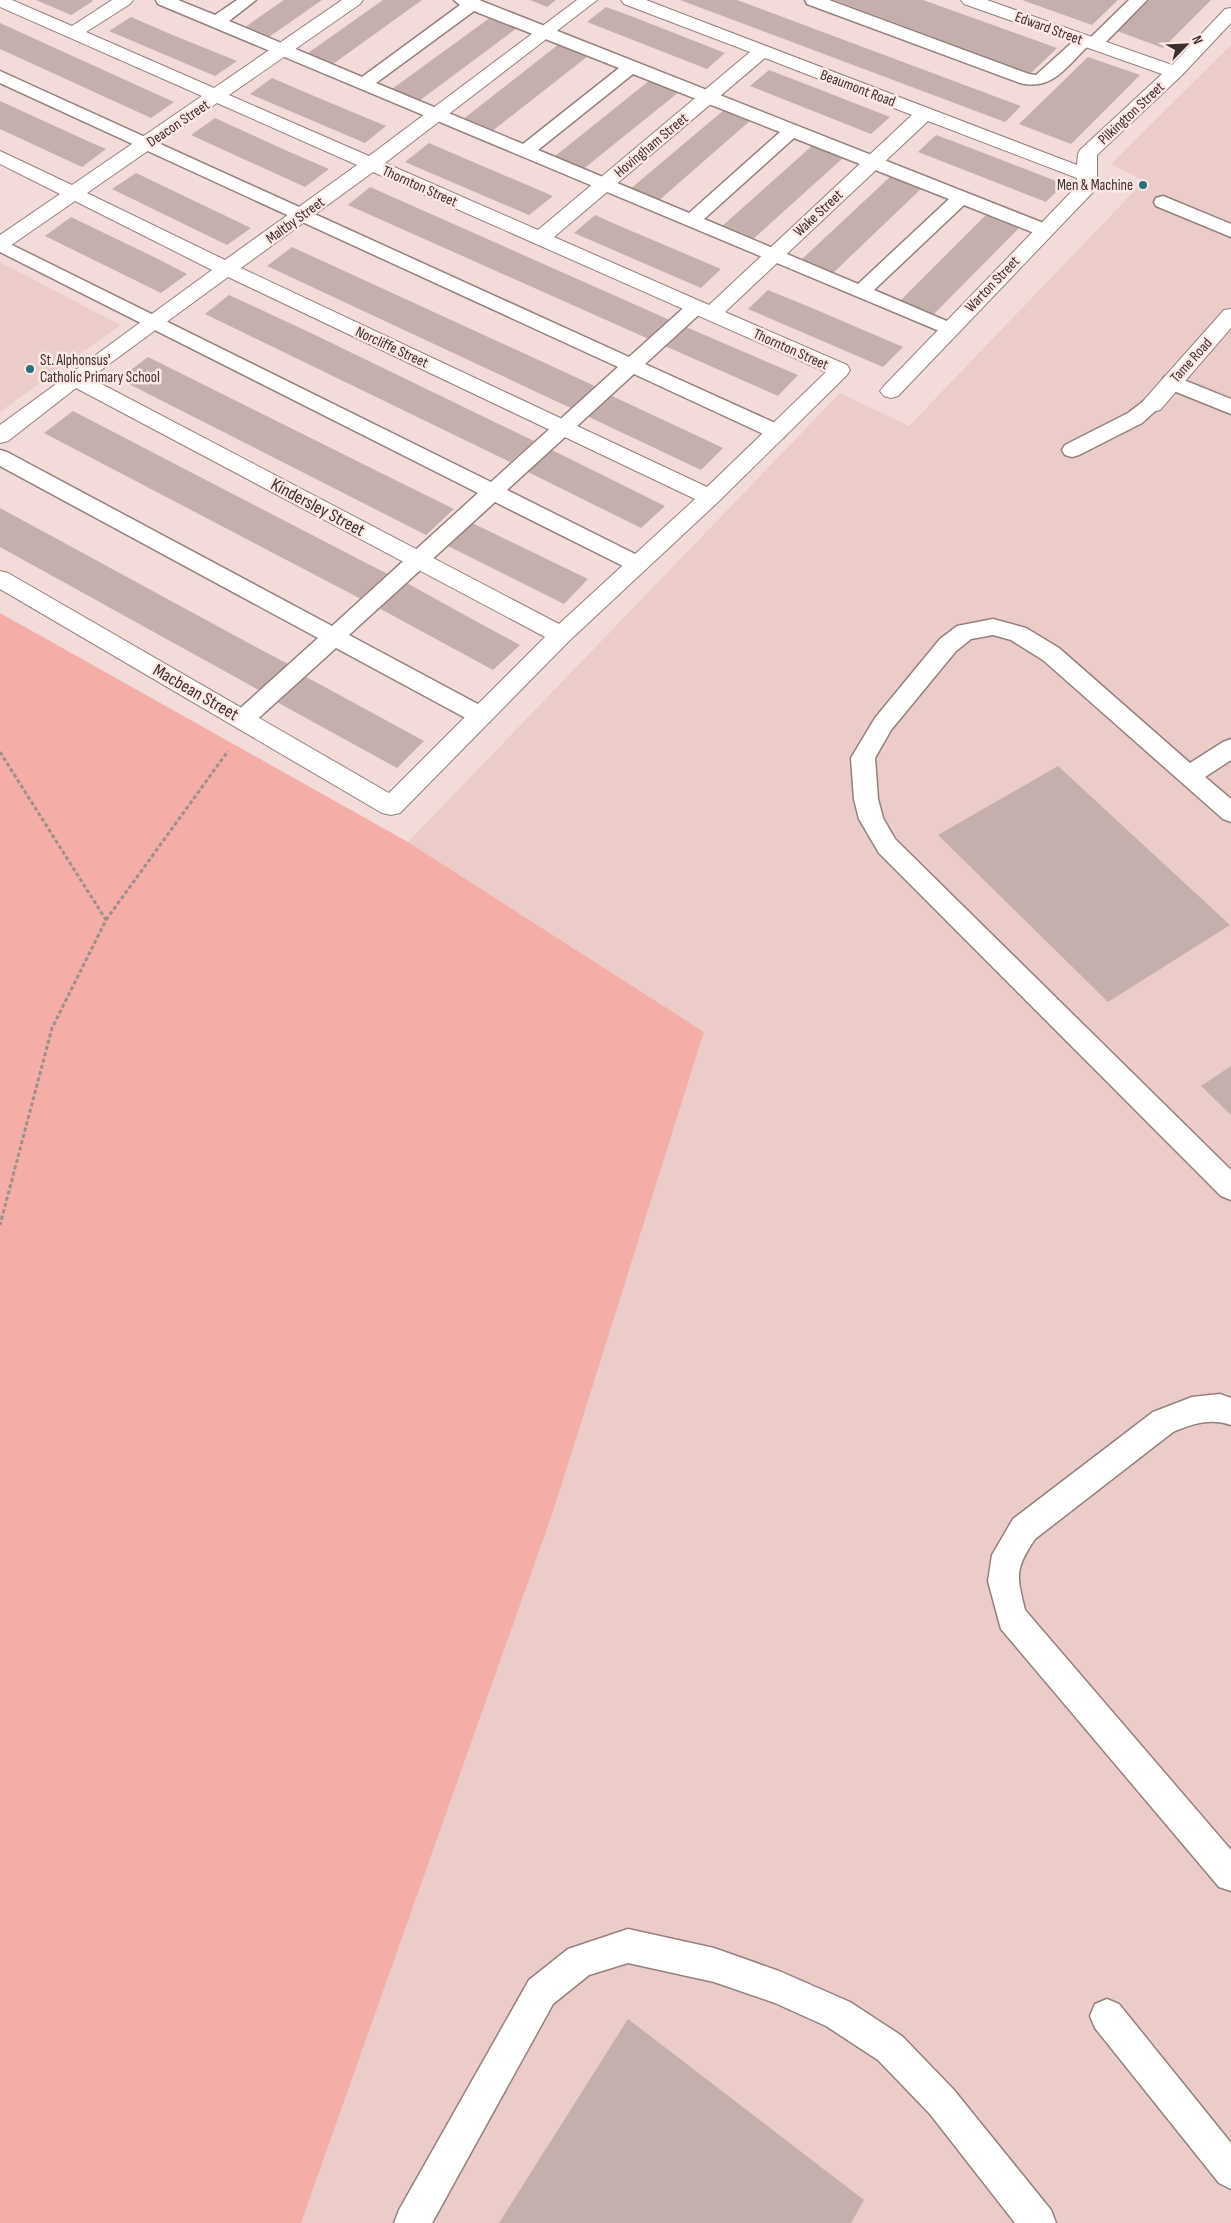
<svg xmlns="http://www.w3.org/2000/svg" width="1231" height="2223" viewBox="0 0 1231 2223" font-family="'Sofia Sans Condensed',sans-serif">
	<rect width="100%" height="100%" fill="#f2dbd8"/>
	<path fill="#ebccc8" d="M1231,45V2223H301L553,1512L704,1032L408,842L840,393L909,426L1144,181L1111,164Z
		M0,262L120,325L0,412Z"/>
	<path fill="#f4aea7" d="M0,613L408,842L704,1032L553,1512L301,2223H0Z"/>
	<path fill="#c5afac" d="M36,0H91L93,1L71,15Z
		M284,0H322L269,37L245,27Z
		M383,0H422L333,64L308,53Z
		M530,0H556L547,7Z
		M680,0H737L1021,106L1005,122Z
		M834,0H923L1057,48L1031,73Z
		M1022,0H1118L1092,25Z
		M1149,0H1211L1163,48L1117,31Z
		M606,7L636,18L725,53L707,69L587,22Z
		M131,17L175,36L237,61L215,76L109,31Z
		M491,17L517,28L419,101L392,89Z
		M0,23L132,83L174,102L151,118L0,49Z
		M559,44L588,56L491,132L462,120Z
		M1088,57L1140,75L1071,144L1019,124Z
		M769,70L821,90L890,117L871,134L750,86Z
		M272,78L314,96L386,126L365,143L250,94Z
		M650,80L679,92L582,170L554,157Z
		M0,101L92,143L106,149L82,167L0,129Z
		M724,110L751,120L657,202L629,190Z
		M215,118L285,150L329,169L305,187L191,135Z
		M936,135L955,142L1064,184L1046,202L918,152Z
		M429,143L459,156L553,196L529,215L405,162Z
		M813,145L843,158L751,241L720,228Z
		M136,173L207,207L251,228L227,245L112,189Z
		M891,176L922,188L832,274L800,261Z
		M370,187L672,321L651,340L348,205Z
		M987,214L1020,227L931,317L898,303Z
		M595,215L615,224L721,269L701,288L574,233Z
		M71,217L154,257L187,274L161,293L45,236Z
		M292,247L545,363L599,388L575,410L267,266Z
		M768,290L812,308L903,347L883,367L748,309Z
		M229,295L311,333L534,441L510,462L205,314Z
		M686,327L779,367L798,375L778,396L665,346Z
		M148,357L383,474L454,509L426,535L119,379Z
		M610,395L704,439L723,448L701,470L587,416Z
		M73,411L368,564L388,574L361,599L44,433Z
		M550,449L665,506L641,528L526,471Z
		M0,508L254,646L292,666L264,693L0,547Z
		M470,522L588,579L564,604L446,545Z
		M405,582L481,624L520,645L493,670L377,607Z
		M302,675L323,686L424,741L397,768L275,701Z
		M1058,766L1230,925L1108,1002L938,835Z
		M1231,1066V1115L1201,1086Z
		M628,2019L864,2200L851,2223H499Z"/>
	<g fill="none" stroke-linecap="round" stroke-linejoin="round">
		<defs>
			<path id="lane" d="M156,0H178L215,15L237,0H256L229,21L362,77L460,5L454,0H479L1051,226L1053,230L1051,234L1044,236L1037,234L964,205L874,290L956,325L959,329L956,333L949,335L158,4ZM474,11L619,68L523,144L376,83ZM633,74L780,132L689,213L538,150ZM794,138L949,199L858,284L704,219Z
				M805,0H829L1029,74L1036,75L1078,37L1084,36L1090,38L1129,0H1147L1100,48L1094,49L1087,47C1066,67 1052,91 1020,83L807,4Z
				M0,71L629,357L689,303L696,301L703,303L706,307L703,311L645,364L784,427L787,432L784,437L777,439L770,437L634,374L507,490L645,559L648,564L645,569L637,572L629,569L495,502L349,635L489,710L492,716L489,722L481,724L473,722L336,648L251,725L243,727L235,725L232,719L235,713L318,638L0,466V450L7,452L332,626L478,493L0,252V239L491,482L618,367L0,83Z
				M1163,196L1231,224V237L1156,206L1154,202L1156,198Z
				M1171,375L1231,399V414L1164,387L1161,382L1164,377Z
				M1152,398L1159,400L1162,405L1142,423L1079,455L1072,457L1065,455L1062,450L1065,445L1128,413L1145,400Z
				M993,619L1026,628L1059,648L1190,763L1223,742L1231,739V760L1205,777L1231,799V822L1223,819L1043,660L1011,640L993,635L971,639L956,651L891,730L875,758L878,799L883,818L895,839L1231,1170V1200L1221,1196L879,853L859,819L854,799L851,758L875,718L940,639L957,626Z
				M1220,1394L1231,1398V1425C1211,1418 1193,1423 1173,1432L1035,1539C1014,1570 1017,1576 1025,1610L1231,1850V1891L1219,1887L1001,1629L988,1581L992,1555L1013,1519L1153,1412L1192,1397Z
				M628,1929L714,1948L779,1971L850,2002L902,2036L954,2090L1051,2210L1056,2223H1015L930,2114L878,2060L826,2026L775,2003L714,1982L628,1963L589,1975L553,2004L432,2223H394L399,2210L529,1980L568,1949Z
				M1107,1999L1119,2004L1231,2143V2189L1219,2183L1095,2028L1090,2016L1095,2004Z"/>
			<path id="street" d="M0,0H12L72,26L112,0H133L130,4L86,32L214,88L342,0H363L360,4L229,95L369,156L577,0H597L385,163L538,230L750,52L624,4L621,0H646L1077,165L1078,154L1080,150L1162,74L964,4L961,0H987L1172,65L1225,9L1231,8V23L1181,76L1097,155V187L1094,191L898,396L891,398L884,396L880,391L884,386L1077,186V178L928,121L725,312L847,365L850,370L847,375L718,502L569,641L400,813L391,815L382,813L0,589V571L8,573L389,793L545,637L76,388L8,441L0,443V425L212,270L75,201L7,248L0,250V235L60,194L0,164V151L72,185L202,96L0,7ZM765,58L912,115L709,305L554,237ZM217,103L357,165L225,260L87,193ZM373,172L826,372L707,487L241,268ZM228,277L695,499L559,624L90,378Z
				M1231,309V328L1160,410L1152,412L1144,410L1141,405L1144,400L1224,310Z"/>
		</defs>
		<use href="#lane" stroke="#94807d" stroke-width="3"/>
		<use href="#street" stroke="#94807d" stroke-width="2"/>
		<path stroke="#9f8f8c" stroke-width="3" stroke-dasharray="4 2.5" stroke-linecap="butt" d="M0,752L106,920L52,1028L0,1225
			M106,920L228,751"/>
		<use href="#lane" fill="#fff" fill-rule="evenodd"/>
		<use href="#street" fill="#fff" fill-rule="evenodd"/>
	</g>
	<g fill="#277179" stroke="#ffe8e5" stroke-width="2">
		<circle cx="1143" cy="185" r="5"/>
		<circle cx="30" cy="369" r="5"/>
	</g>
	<g text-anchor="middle" stroke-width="5" stroke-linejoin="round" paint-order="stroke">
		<g font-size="15" fill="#38302e" stroke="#ffe8e5">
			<text transform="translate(1049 28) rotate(20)" y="5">Edward Street</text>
			<text transform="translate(858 88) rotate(21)" y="5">Beaumont Road</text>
			<text transform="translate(1131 113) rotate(-43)" y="5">Pilkington Street</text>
			<text transform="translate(178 123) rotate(-34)" y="5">Deacon Street</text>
			<text transform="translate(651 145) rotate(-40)" y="5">Hovingham Street</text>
			<text transform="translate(420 186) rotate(24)" y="5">Thornton Street</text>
			<text transform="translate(818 213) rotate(-43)" y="5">Wake Street</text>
			<text transform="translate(295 220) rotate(-36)" y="5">Maltby Street</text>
			<text transform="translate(992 284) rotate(-46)" y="5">Warton Street</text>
			<text transform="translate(392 347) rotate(25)" y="5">Norcliffe Street</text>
			<text transform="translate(791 349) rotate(24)" y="5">Thornton Street</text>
			<text transform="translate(1191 360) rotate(-48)" y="5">Tame Road</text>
		</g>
		<g font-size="15" fill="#38302e" stroke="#ffe8e5" text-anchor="end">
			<text x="1133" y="190">Men &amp; Machine</text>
			<text x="40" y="365" text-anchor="start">St. Alphonsus'<tspan x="40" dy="17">Catholic Primary School</tspan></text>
		</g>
		<g font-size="18" fill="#38302e" stroke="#ffe8e5">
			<text transform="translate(318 507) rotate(28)" y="6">Kindersley Street</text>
			<text transform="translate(196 692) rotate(30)" y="6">Macbean Street</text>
		</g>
	</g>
	<g transform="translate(1186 45) rotate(66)" stroke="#ffe8e5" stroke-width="4" paint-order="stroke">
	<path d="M0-4L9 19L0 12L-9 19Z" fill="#38302e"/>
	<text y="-8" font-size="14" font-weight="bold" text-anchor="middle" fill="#38302e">N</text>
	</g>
</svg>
